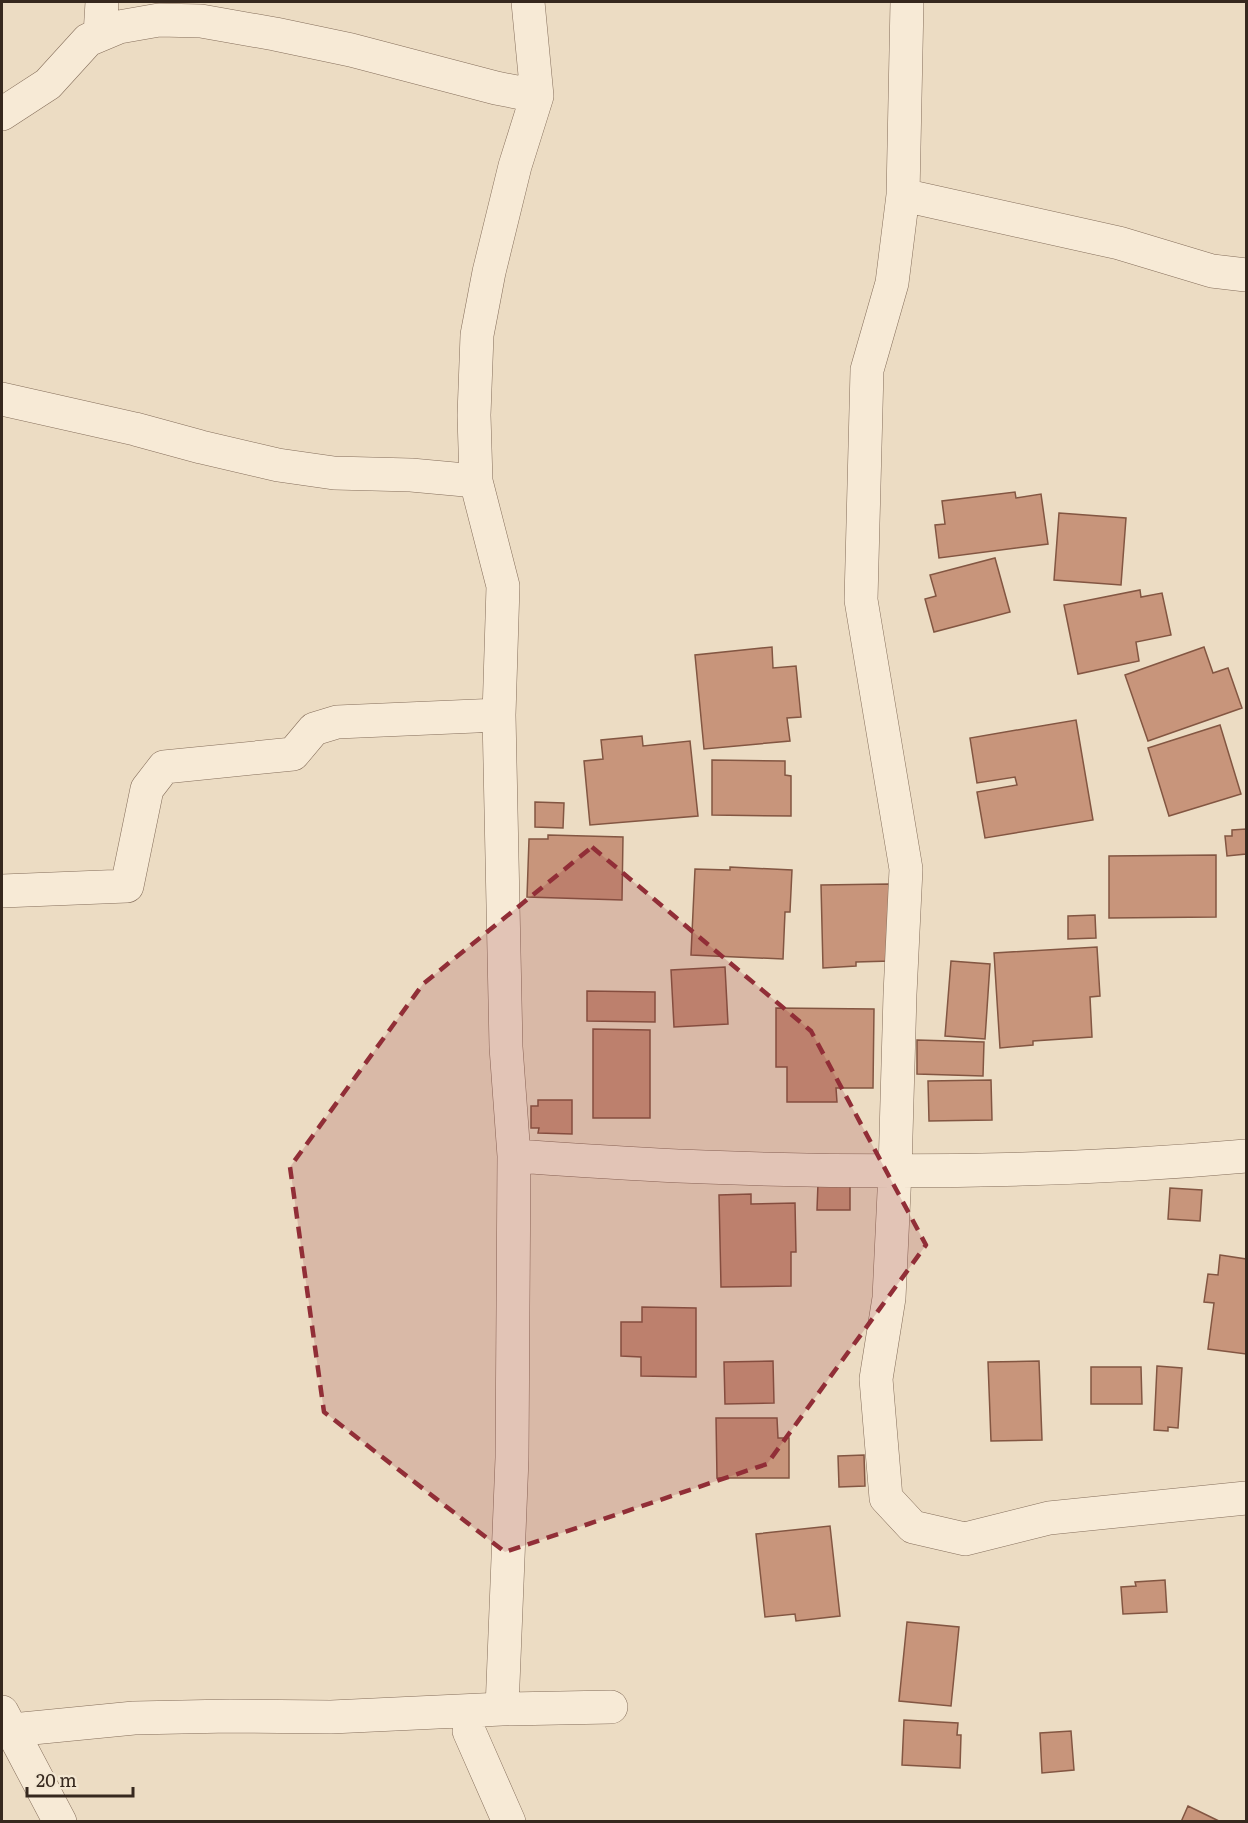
<svg xmlns="http://www.w3.org/2000/svg" width="1248" height="1823" viewBox="0 0 1248 1823" font-family="Literata,serif">
	<rect width="100%" height="100%" fill="#ecdcc3"/>
	<path fill="#c8957b" stroke="#835642" stroke-width="1.5" d="M1015,492L1016,498L1041,494L1048,544L939,558L935,525L945,524L942,501Z
		M1059,513L1126,518L1121,585L1054,580Z
		M995,558L1010,612L934,632L925,599L936,596L930,575Z
		M1140,590L1141,597L1162,593L1171,635L1136,642L1139,661L1078,674L1064,605Z
		M772,647L773,668L796,666L801,717L787,718L790,741L704,749L695,655Z
		M1204,647L1213,673L1228,668L1242,708L1148,741L1125,675Z
		M1076,720L1093,820L985,838L977,792L1017,785L1015,777L977,783L970,738Z
		M1220,725L1241,794L1169,816L1148,748Z
		M642,736L643,746L690,741L698,816L590,825L584,761L603,759L601,740Z
		M712,760L785,761V775L791,776V816L712,815Z
		M535,802L564,803L563,828L535,827Z
		M1246,829V854L1227,856L1225,836H1232V830Z
		M548,835L623,837L622,900L527,897L529,839H548Z
		M1216,855V917L1109,918V856Z
		M730,867L792,870L790,912H785L783,959L691,955L695,869L730,870Z
		M889,884L891,961L856,962V966L823,968L821,885Z
		M1095,915L1096,938L1068,939V916Z
		M1097,947L1100,996L1090,997L1092,1037L1033,1041V1045L1000,1048L994,953Z
		M951,961L990,964L985,1039L945,1036Z
		M725,967L728,1024L674,1027L671,970Z
		M587,991L655,992V1022L587,1021Z
		M776,1008L874,1009L873,1088H836L837,1102H787V1067H776Z
		M593,1029L650,1030V1118H593Z
		M917,1040L984,1042L983,1076L917,1074Z
		M991,1080L992,1120L929,1121L928,1081Z
		M538,1100H572V1134L538,1133L539,1128H531V1106H538Z
		M818,1183L850,1184V1210H817Z
		M1170,1188L1202,1190L1200,1221L1168,1219Z
		M751,1194V1204L795,1203L796,1252H791V1286L721,1287L719,1195Z
		M1220,1255L1246,1259V1354L1208,1349L1214,1303L1204,1302L1208,1274L1218,1275Z
		M642,1307L696,1308V1377L641,1376V1357L621,1356V1322H642Z
		M773,1361L774,1403L725,1404L724,1362Z
		M1039,1361L1042,1440L991,1441L988,1362Z
		M1157,1366L1182,1368L1178,1428L1168,1427V1431L1154,1430Z
		M1091,1367H1141L1142,1404H1091Z
		M716,1418H777L778,1438H789V1478H717Z
		M864,1455L865,1486L839,1487L838,1456Z
		M830,1526L840,1616L796,1621L795,1614L765,1617L756,1534Z
		M1165,1580L1167,1612L1123,1614L1121,1587L1136,1586L1135,1582Z
		M907,1622L959,1627L951,1706L899,1701Z
		M904,1720L958,1723L957,1735H961L960,1768L902,1765Z
		M1071,1731L1074,1770L1042,1773L1040,1733Z
		M1188,1806L1221,1822H1181Z"/>
	<g fill="none" stroke-linecap="round" stroke-linejoin="round">
		<defs>
			<path id="minor" d="M907,2L903,195L892,283L867,370L861,600L906,869L900,994L895,1171L889,1298L876,1379L886,1498L913,1527L965,1539L1049,1518L1246,1498
				M100,35L102,2
				M2,114L48,84L88,40L119,27L159,20L201,21L275,34L351,50L496,88L537,96
				M903,195L1119,243L1212,271L1246,275
				M2,399L135,429L201,447L278,465L334,473L411,475L476,481
				M2,891L127,886L147,789L164,767L293,754L314,729L337,722L499,715
				M514,1156C578,1160 641,1165 705,1167C885,1174 1067,1172 1246,1156
				M502,1709L512,1458L514,1156L506,1047L499,715L503,586L476,481L474,415L477,335L489,272L515,166L537,96L528,2
				M2,1712L60,1822
				M12,1730L134,1718L230,1716L331,1717L502,1709L611,1707
				M469,1731L509,1822"/>
		</defs>
		<use href="#minor" stroke="#856e5b" stroke-width="34"/>
		<use href="#minor" stroke="#f7ead6" stroke-width="33"/>
	</g>
	<path fill="#912e37" fill-opacity="0.2" stroke="#912e37" stroke-width="4.5" stroke-dasharray="12 8" stroke-linejoin="round" d="M592,847L811,1031L926,1245L767,1464L505,1552L324,1412L290,1167L423,984Z"/>
	<rect width="1248" height="1823" fill="none" stroke="#36281e" stroke-width="6"/>
	<path d="M27 1787v9h106v-9" fill="none" stroke="#36281e" stroke-width="3"/>
	<text x="36" y="1787" font-size="18" fill="#36281e" stroke="#f3e7d2" stroke-width="4.5" paint-order="stroke">20 m</text>
</svg>
